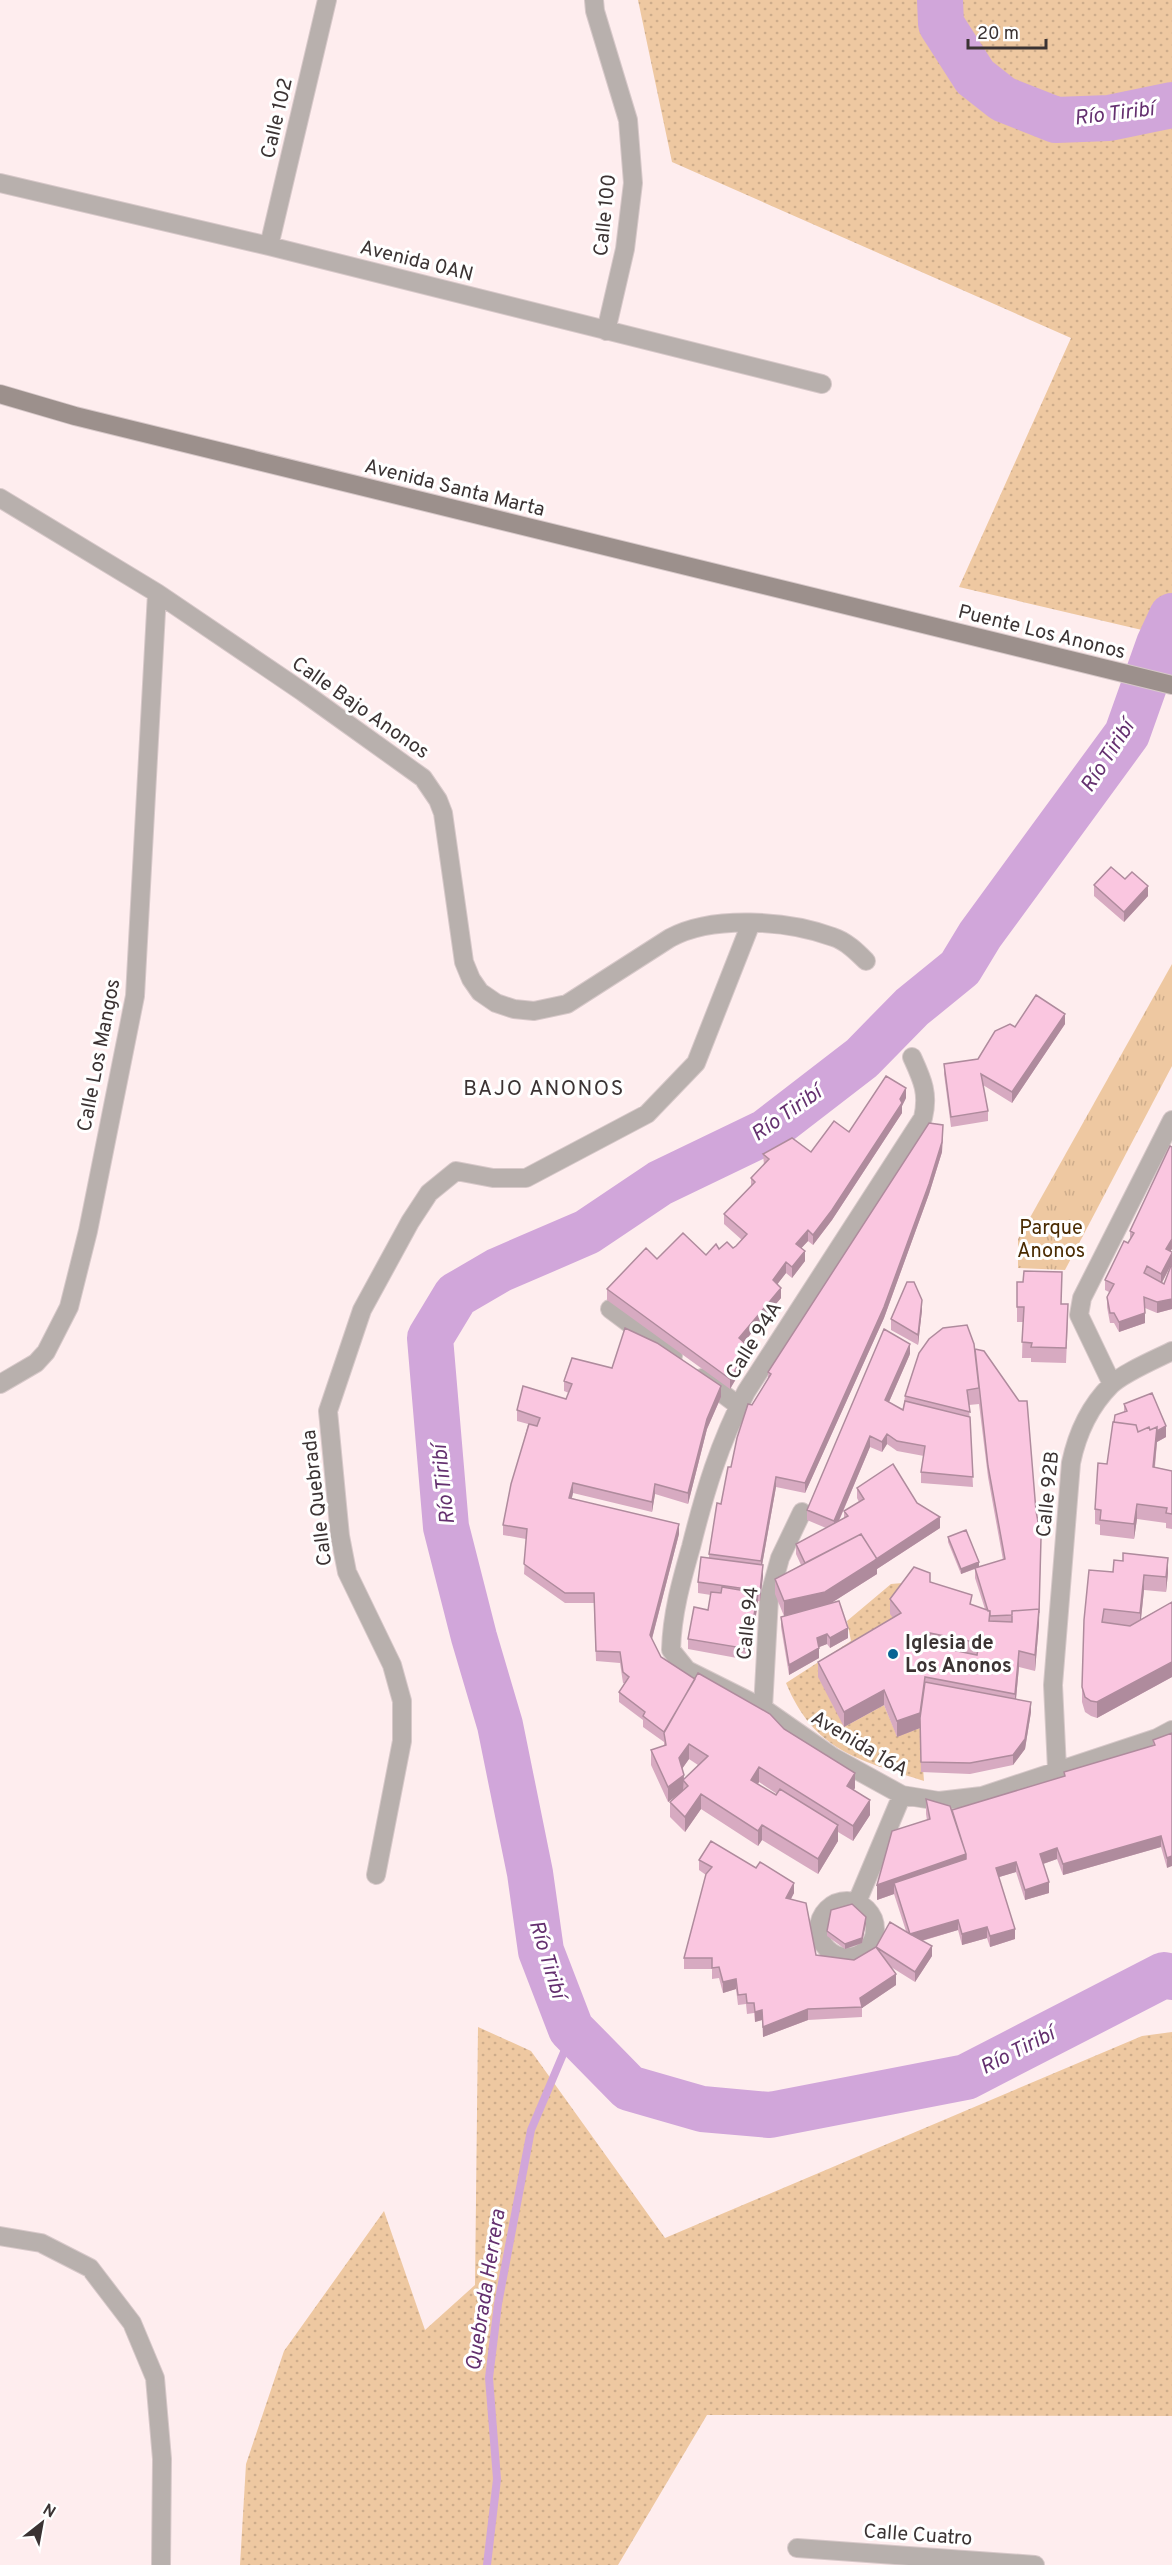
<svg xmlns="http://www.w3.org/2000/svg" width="1172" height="2565" viewBox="0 0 1172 2565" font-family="Overpass,sans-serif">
	<defs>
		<pattern id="grass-dots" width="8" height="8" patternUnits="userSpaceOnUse" patternTransform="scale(1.5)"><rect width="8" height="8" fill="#eec8a1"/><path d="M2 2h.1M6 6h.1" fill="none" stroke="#cdac8b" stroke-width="1.8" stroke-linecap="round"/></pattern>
		<pattern id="park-tufts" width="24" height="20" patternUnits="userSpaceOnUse" patternTransform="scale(1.5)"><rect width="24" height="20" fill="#eec8a1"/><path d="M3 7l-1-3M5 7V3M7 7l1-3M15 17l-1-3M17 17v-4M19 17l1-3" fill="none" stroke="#cdac8b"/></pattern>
	</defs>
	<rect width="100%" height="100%" fill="#feedee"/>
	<path fill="url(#grass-dots)" d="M638,0H1172V637L959,587L1071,338L672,162Z
		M914,1582L901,1628L844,1727L884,1705L897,1736L920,1728L924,1781C859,1760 814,1751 786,1683L851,1641L847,1621L891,1584Z
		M478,2027L531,2051L665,2238L1142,2036L1172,2032V2416L707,2415L618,2565H240L246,2464L284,2351L384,2211L425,2330L475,2285Z"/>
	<path fill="url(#park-tufts)" d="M1172,964V1066L1065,1270L1018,1268V1239Z"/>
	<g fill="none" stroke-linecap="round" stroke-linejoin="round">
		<path stroke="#d1a6da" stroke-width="8" d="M487,2565L497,2479L489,2378L498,2304L531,2130L564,2052L571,2029"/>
		<path stroke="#d1a6da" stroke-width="46" d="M940,0L941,24L975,77L1003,99L1056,120L1109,118L1172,105
			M1172,616L1159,644L1127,734L980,935L960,968L912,1007L862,1058L766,1132L660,1183L587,1232L499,1270L456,1295L430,1338L446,1527L474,1637L500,1725L530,1873L541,1951L571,2029L629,2088L702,2109L770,2115L966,2077L1164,1975L1172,1977"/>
		<defs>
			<path id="minor" d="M594,0L595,11L628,120L633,183L625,249L606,331
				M0,183L269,246L822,384
				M269,246L327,0
				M0,498L157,593L303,692L423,778L438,800L443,813L464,962L471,979L480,992L496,1003L514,1009L534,1011L567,1004L670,938C712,915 788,920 833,937C846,941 857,952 866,961
				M912,1057C922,1079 929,1093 923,1118L746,1392C719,1444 705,1491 691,1547C681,1582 672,1614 671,1650L687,1670L763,1708L833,1757L902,1795L939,1801L982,1796L1157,1738L1172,1730
				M610,1309L673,1356
				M702,1378L739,1406
				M0,1384L36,1363L46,1352L69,1307L88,1231L135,996L157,593
				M1112,1384L1079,1315L1082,1298L1172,1120
				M763,1708L769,1598L780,1558L802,1512
				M1057,1769L1053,1685L1071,1463C1077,1434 1090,1406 1111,1385C1123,1373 1156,1359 1172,1351
				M376,1875L402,1741V1701L392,1665L347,1572L340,1536L328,1411L362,1310L410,1222L429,1193L456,1171L493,1178H526L647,1114L696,1063L751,923
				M819 1929a28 28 0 1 1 56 0a28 28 0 1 1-56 0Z
				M857,1902L902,1795
				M0,2236L41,2243L90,2268L132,2323L155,2378L162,2459L161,2565
				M797,2548L1035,2565"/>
			<path id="secondary" d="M0,394L75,416L1172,685"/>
		</defs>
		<use href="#minor" stroke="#d7c8c9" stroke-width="20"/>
		<use href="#secondary" stroke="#d7c8c9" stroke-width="20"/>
		<use href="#minor" stroke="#b8b0ad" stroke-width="18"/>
		<use href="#secondary" stroke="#9c908c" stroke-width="18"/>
	</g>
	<path fill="#d7aac1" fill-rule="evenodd" d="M1125,879L1148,896L1124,922L1094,896V885Z
		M1065,1024L1012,1103L983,1085L988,1111V1121L951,1127L944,1074V1064L978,1059L1015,1027Z
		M906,1098L902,1106V1113L832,1220L813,1245L808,1241L801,1248L805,1261L792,1278L786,1273L777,1284L781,1298L744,1342L749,1357L730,1389L607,1300V1289L657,1259L706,1255L719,1249L733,1248L736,1246L742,1240L724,1224V1214L751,1186V1178L764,1165L763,1154L811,1152Z
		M943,1135L942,1152L929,1194L884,1318L805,1493L776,1487L762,1565L763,1576L760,1601H758L748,1660L688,1649V1639L708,1610L711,1595L698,1593V1582L709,1558V1554L731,1467L752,1405L768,1379V1372Z
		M1130,1231L1171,1251L1172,1263L1162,1283L1164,1284L1172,1263V1309L1157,1313L1145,1308V1323L1119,1332L1114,1323H1110L1107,1307V1297L1109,1292L1105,1290V1280L1130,1241Z
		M1017,1282L1062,1304L1068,1319L1066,1363L1031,1362V1358H1022L1023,1322H1017Z
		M922,1310L918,1345L891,1330V1319Z
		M975,1349L1039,1624L1035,1671L1019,1667L1016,1699L1031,1712L1025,1749L1013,1765L970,1774L921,1772L920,1728L897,1737L884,1705L844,1727L818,1677V1662L893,1618L890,1614V1599L930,1582L972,1605L985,1609L975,1578V1569L961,1574L948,1542V1537L979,1567L1003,1560L988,1477L979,1404L969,1405L973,1487L921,1483V1472L924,1456L897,1451L887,1444L882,1452L870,1447L839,1521L844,1518V1511L859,1502L857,1498V1488L917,1503L940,1528L877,1569V1574L831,1603L848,1638L830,1648L827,1644L819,1647V1658L789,1675L781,1627V1617L784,1616L775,1594V1579L801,1565L796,1554V1544L826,1528L807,1520V1510L910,1354L889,1402L903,1410L905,1396Z
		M564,1381L721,1397L707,1429L688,1504L655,1494L652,1512L573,1493L572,1498L679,1534L652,1639L661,1657L695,1679L784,1729L855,1788L853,1790L870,1815L853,1841L838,1832V1841L818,1874L762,1840L758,1846L701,1809L685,1832L670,1817V1802L677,1795L668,1802L651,1765V1750L664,1746V1742L643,1727V1720L619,1702V1692L625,1684L623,1683L620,1663L596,1661L594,1603H565L524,1574L526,1539L503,1535V1525L528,1424L517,1421V1410L566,1399L569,1393L564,1391ZM689,1759L698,1765L684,1779L682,1769ZM759,1782L777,1794L776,1795L758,1784Z
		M1124,1404L1166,1437L1157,1442L1155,1467L1172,1471V1529L1166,1528V1523L1137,1519L1134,1539L1100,1535V1525L1095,1524V1509L1107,1464L1124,1412Z
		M1113,1572L1168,1573L1166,1592L1144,1590L1141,1619L1172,1602V1677L1097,1718L1091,1716L1085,1712L1082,1702V1687Z
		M1172,1733L1167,1868L1161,1847L1063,1875L1057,1859L1043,1864L1049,1893L1025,1900L1016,1872L999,1877L1015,1939L990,1947L987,1938L962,1945L958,1930L922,1941L932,1956L915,1982L891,1967L896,1985L862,2008V2017L808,2020L763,2037L762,2020L755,2022L754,2013L747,2014L746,2004L738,2005L736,1989L723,1993L719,1978L712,1979V1969H684V1958L706,1875L699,1870V1860L794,1893L791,1899L816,1955L854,1960L906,1931L894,1894L877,1900L927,1820L926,1814V1799L952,1810L1064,1776V1772L1153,1746V1740Z
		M866,1923L862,1943L845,1949L827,1936V1931Z"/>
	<path fill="#af8b9d" d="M1148,886V896L1124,922V912Z
		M1065,1014V1024L1012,1103V1092Z
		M906,1088V1098L902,1106V1113L832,1220L813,1245V1235Z
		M943,1125L942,1152L929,1194L884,1318L805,1493V1483Z
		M808,1230V1241L796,1254V1244Z
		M1172,1239V1249L1166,1260V1249Z
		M805,1251V1261L792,1278V1267Z
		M1172,1253V1263L1161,1284V1274Z
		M786,1262V1273L773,1290V1280Z
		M781,1288V1298L739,1348V1338Z
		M1172,1299V1309L1157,1313V1302Z
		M922,1300V1310L918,1345V1335Z
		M1145,1313V1323L1119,1332V1322Z
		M910,1344V1354L885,1411V1400Z
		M749,1347V1357L730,1389V1379Z
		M721,1386V1397L707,1429L688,1504V1493L707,1419Z
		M1166,1426V1437L1157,1442L1153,1482V1467L1156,1432Z
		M887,1434V1444L882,1452V1442Z
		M870,1436V1447L834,1532V1521Z
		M776,1477V1487L761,1571V1561Z
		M573,1483V1493L569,1508V1498Z
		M655,1484V1494L652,1512V1502Z
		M1137,1504V1519L1134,1539V1524Z
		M940,1517V1528L877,1569V1574L825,1607L784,1616V1601Z
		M679,1524V1534L650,1646V1635Z
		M1041,1538L1039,1624L1035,1671V1655Z
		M1168,1558V1573L1166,1592V1577Z
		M979,1562V1567L961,1574V1569Z
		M763,1565V1576L760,1601V1591Z
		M1144,1575V1590L1140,1628V1613Z
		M758,1593V1604L748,1660V1649Z
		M848,1628V1638L830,1648V1638Z
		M827,1634V1644L817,1648V1638Z
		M819,1648V1658L789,1675V1665Z
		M1019,1651V1667L1015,1709V1694Z
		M1172,1662V1677L1097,1718V1702Z
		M925,1677V1692L920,1728L897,1737V1721Z
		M884,1690V1705L844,1727V1712Z
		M1031,1702V1712L1025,1749L1013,1765V1755Z
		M689,1744V1759L679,1773V1758Z
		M759,1767V1782L751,1795V1780Z
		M855,1773V1788L847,1801V1786Z
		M684,1775L683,1791L668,1802V1787Z
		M701,1794V1809L685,1832V1817Z
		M870,1800V1815L853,1841V1826Z
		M762,1825V1840L758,1846V1831Z
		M838,1825V1841L818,1874V1859Z
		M1161,1836V1847L1063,1875V1864Z
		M1057,1848V1859L1040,1865V1854Z
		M966,1854V1869L894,1883V1894L877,1900V1885Z
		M1172,1856V1866L1167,1868V1858Z
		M1016,1862V1872L996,1878V1868Z
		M1049,1882V1893L1025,1900V1890Z
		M794,1883V1893L786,1908V1898Z
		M866,1917V1923L862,1943L845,1949V1944Z
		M958,1920V1930L910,1944V1934Z
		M987,1927V1938L962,1945V1934Z
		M1015,1929V1939L990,1947V1936Z
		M932,1946V1956L915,1982V1972Z
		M896,1974V1985L862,2008L860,1998Z
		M736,1979V1989L723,1993V1982Z
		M808,2009V2020L763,2037V2027Z
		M762,2010V2020L755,2022V2012Z"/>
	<path fill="#fac6e0" stroke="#af8b9d" stroke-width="1.5" fill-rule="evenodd" d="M1111,867L1125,879L1132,872L1148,886L1124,912L1094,885Z
		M1036,995L1065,1014L1012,1092L981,1074L988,1111L951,1117L944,1064L978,1059L995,1031L1010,1024L1015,1027Z
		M886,1076L906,1088L900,1099L902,1103L832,1210L813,1235L808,1230L796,1244L805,1251L792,1267L786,1262L773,1280L781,1288L739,1338L749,1347L730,1379L607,1289L646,1248L657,1259L683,1233L706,1255L716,1244L719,1249L727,1242L733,1248L736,1246L747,1234L724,1214L755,1182L751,1178L769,1159L763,1154L792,1138L811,1152L834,1121L849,1132Z
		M929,1123L943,1125L942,1142L929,1184L884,1307L805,1483L776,1477L761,1561L709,1554L717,1503L721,1504L728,1467H731L737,1438L748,1404L752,1405L771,1374L768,1372Z
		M1170,1146L1172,1147V1239L1166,1249L1172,1252V1253L1161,1274L1147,1266L1144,1273L1164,1284L1172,1263V1299L1157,1302L1144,1297L1145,1313L1119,1322L1114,1313H1110L1107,1297L1114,1284L1105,1280L1124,1241L1128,1243L1134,1233L1130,1231Z
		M1024,1271L1062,1272L1061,1304H1068L1066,1348L1031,1347L1032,1343L1022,1342L1024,1307H1017V1282H1023Z
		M907,1282H914L922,1300L918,1335L891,1319Z
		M967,1325L974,1344L979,1388L967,1390L970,1412L905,1396L919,1353L929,1339L943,1328Z
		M625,1328L657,1343L721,1386L707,1419L688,1493L655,1484L652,1502L573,1483L569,1498L679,1524L650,1635L661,1657L695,1679L664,1732L643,1716L645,1712L619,1692L629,1677L623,1672L620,1652L596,1651L594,1593H565L524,1564L527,1529L503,1525L511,1484L529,1424L537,1426L540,1418L517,1410L523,1386L566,1399L572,1384L564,1381L572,1358L612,1368Z
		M884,1329L910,1344L885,1400L903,1410L905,1401L970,1417L973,1477L921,1472L925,1446L897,1441L887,1434L882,1442L870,1436L834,1521L807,1510Z
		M975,1349L984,1351L1019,1401H1027L1036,1511L1041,1538L1039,1613V1609L1012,1611V1615L990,1616V1611H988L975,1568L1005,1559L988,1466Z
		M1152,1393L1166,1426L1157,1431V1427L1150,1430L1149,1427L1138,1432L1136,1425L1114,1422L1115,1415L1127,1411L1124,1404Z
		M1113,1422L1136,1425L1138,1432L1149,1427L1150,1430L1157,1427L1153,1467L1172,1471V1514L1166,1513L1167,1508L1137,1504L1134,1524L1100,1520L1101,1510L1095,1509L1098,1463L1107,1464Z
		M893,1464L917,1503L940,1517L875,1560L877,1559L861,1534L805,1563L796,1544L848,1516L844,1511L864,1499L857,1488Z
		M966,1530L979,1562L961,1569L948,1537Z
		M861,1534L877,1559L825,1592L784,1601L775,1579Z
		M1123,1553L1168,1558L1166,1577L1144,1575L1140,1613L1104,1609L1102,1622L1130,1626L1172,1602V1662L1097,1702L1091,1701L1085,1697L1082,1687L1084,1620L1089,1570L1113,1572L1114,1560L1123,1561Z
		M701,1557L763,1565L760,1591L698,1582Z
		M914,1567L930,1573V1582L972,1595L970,1604L990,1611L989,1621L1012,1622V1611L1039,1609L1035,1655L1019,1651L1015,1694L925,1677L920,1713L897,1721L884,1690L844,1712L818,1662L901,1613L890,1599ZM930,1633L979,1643L977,1655L928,1645Z
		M722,1587L758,1593L748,1649L688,1639L694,1607L708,1610L711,1592L721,1593Z
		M839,1601L848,1628L830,1638L827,1634L817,1638L819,1648L789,1665L781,1617Z
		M698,1673L770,1714L784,1729L855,1773L847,1786L870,1800L853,1826L759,1767L751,1780L776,1795L780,1789L838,1825L818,1859L762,1825L758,1831L701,1794L685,1817L670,1802L688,1786L683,1780L708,1756L689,1744L679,1758L684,1775L668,1787L651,1750L666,1745L664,1733Z
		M925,1682L1031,1702L1025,1739L1013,1755L970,1763L921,1762L920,1718Z
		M1172,1733V1856L1167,1858L1161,1836L1063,1864L1057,1848L1040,1854L1049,1882L1025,1890L1016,1862L996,1868L1015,1929L990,1936L987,1927L962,1934L958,1920L910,1934L932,1946L915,1972L876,1947L896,1974L860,1998L862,2007L808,2009L763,2027L762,2010L755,2012L754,2003H747L746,1994L738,1995L736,1979L723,1982L719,1967L712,1968V1958H684L706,1874L712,1867L699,1860L711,1841L756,1868L760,1862L794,1883L786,1898L806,1903L816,1955L854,1960L876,1947L890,1922L910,1934L894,1883L966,1859V1854L952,1810L1065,1776L1064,1772L1155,1745L1153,1740Z
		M926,1799L950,1806L966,1854L877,1885L892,1831L930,1819Z
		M852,1904L866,1917L862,1938L845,1944L827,1931L831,1910Z"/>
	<circle fill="#096595" stroke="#fff" stroke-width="2" cx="893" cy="1654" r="6"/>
	<g text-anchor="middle" stroke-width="6" stroke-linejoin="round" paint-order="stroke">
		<g font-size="20" fill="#3b3333" stroke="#fff">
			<text transform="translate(276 118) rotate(-77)" y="7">Calle 102</text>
			<text transform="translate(604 215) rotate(-84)" y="7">Calle 100</text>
			<text transform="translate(417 260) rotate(14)" y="7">Avenida 0AN</text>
			<text transform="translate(455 487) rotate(14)" y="7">Avenida Santa Marta</text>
			<text transform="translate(1042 631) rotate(14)" y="7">Puente Los Anonos</text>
			<text transform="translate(361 707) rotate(35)" y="7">Calle Bajo Anonos</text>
			<text transform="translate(98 1055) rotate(-79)" y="7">Calle Los Mangos</text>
			<text transform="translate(753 1340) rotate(-58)" y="7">Calle 94A</text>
			<text transform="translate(1047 1494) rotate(-84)" y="7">Calle 92B</text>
			<text transform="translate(316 1498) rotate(-97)" y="7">Calle Quebrada</text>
			<text transform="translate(747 1623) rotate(-84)" y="7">Calle 94</text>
			<text transform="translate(860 1743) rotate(31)" y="7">Avenida 16A</text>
			<text transform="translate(918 2534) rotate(4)" y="7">Calle Cuatro</text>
		</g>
		<g font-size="20" fill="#4a2b02" stroke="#fff">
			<text x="1051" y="1234">Parque<tspan x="1051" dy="23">Anonos</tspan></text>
		</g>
		<g font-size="20" font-weight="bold" fill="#3b3333" stroke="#fff" text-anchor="start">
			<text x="905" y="1649">Iglesia de<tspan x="905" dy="23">Los Anonos</tspan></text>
		</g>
		<g font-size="21" font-style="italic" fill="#64306f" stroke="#fff">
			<text transform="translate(1114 113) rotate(-7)" y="7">Río Tiribí</text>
			<text transform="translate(1107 756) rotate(-57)" y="7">Río Tiribí</text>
			<text transform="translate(786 1113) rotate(-35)" y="7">Río Tiribí</text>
			<text transform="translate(443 1485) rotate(-96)" y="7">Río Tiribí</text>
			<text transform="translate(548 1959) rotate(73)" y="7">Río Tiribí</text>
			<text transform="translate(1017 2050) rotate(-27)" y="7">Río Tiribí</text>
			<text transform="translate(485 2290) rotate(-81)" y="7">Quebrada Herrera</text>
		</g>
		<g font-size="21" letter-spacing="1.5" fill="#3b3333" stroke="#fff">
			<text x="544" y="1095">BAJO ANONOS</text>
		</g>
	</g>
	<g transform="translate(42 2523) rotate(31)" stroke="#ffffff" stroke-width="4.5" paint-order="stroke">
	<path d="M0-4.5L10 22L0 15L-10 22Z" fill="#3b3333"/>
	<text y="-9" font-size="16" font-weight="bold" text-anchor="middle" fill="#3b3333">N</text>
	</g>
	<path d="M968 39v9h78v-9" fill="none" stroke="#3b3333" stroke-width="3"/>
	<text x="977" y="39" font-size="18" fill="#3b3333" stroke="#ffffff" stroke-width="4.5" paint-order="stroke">20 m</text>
</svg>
